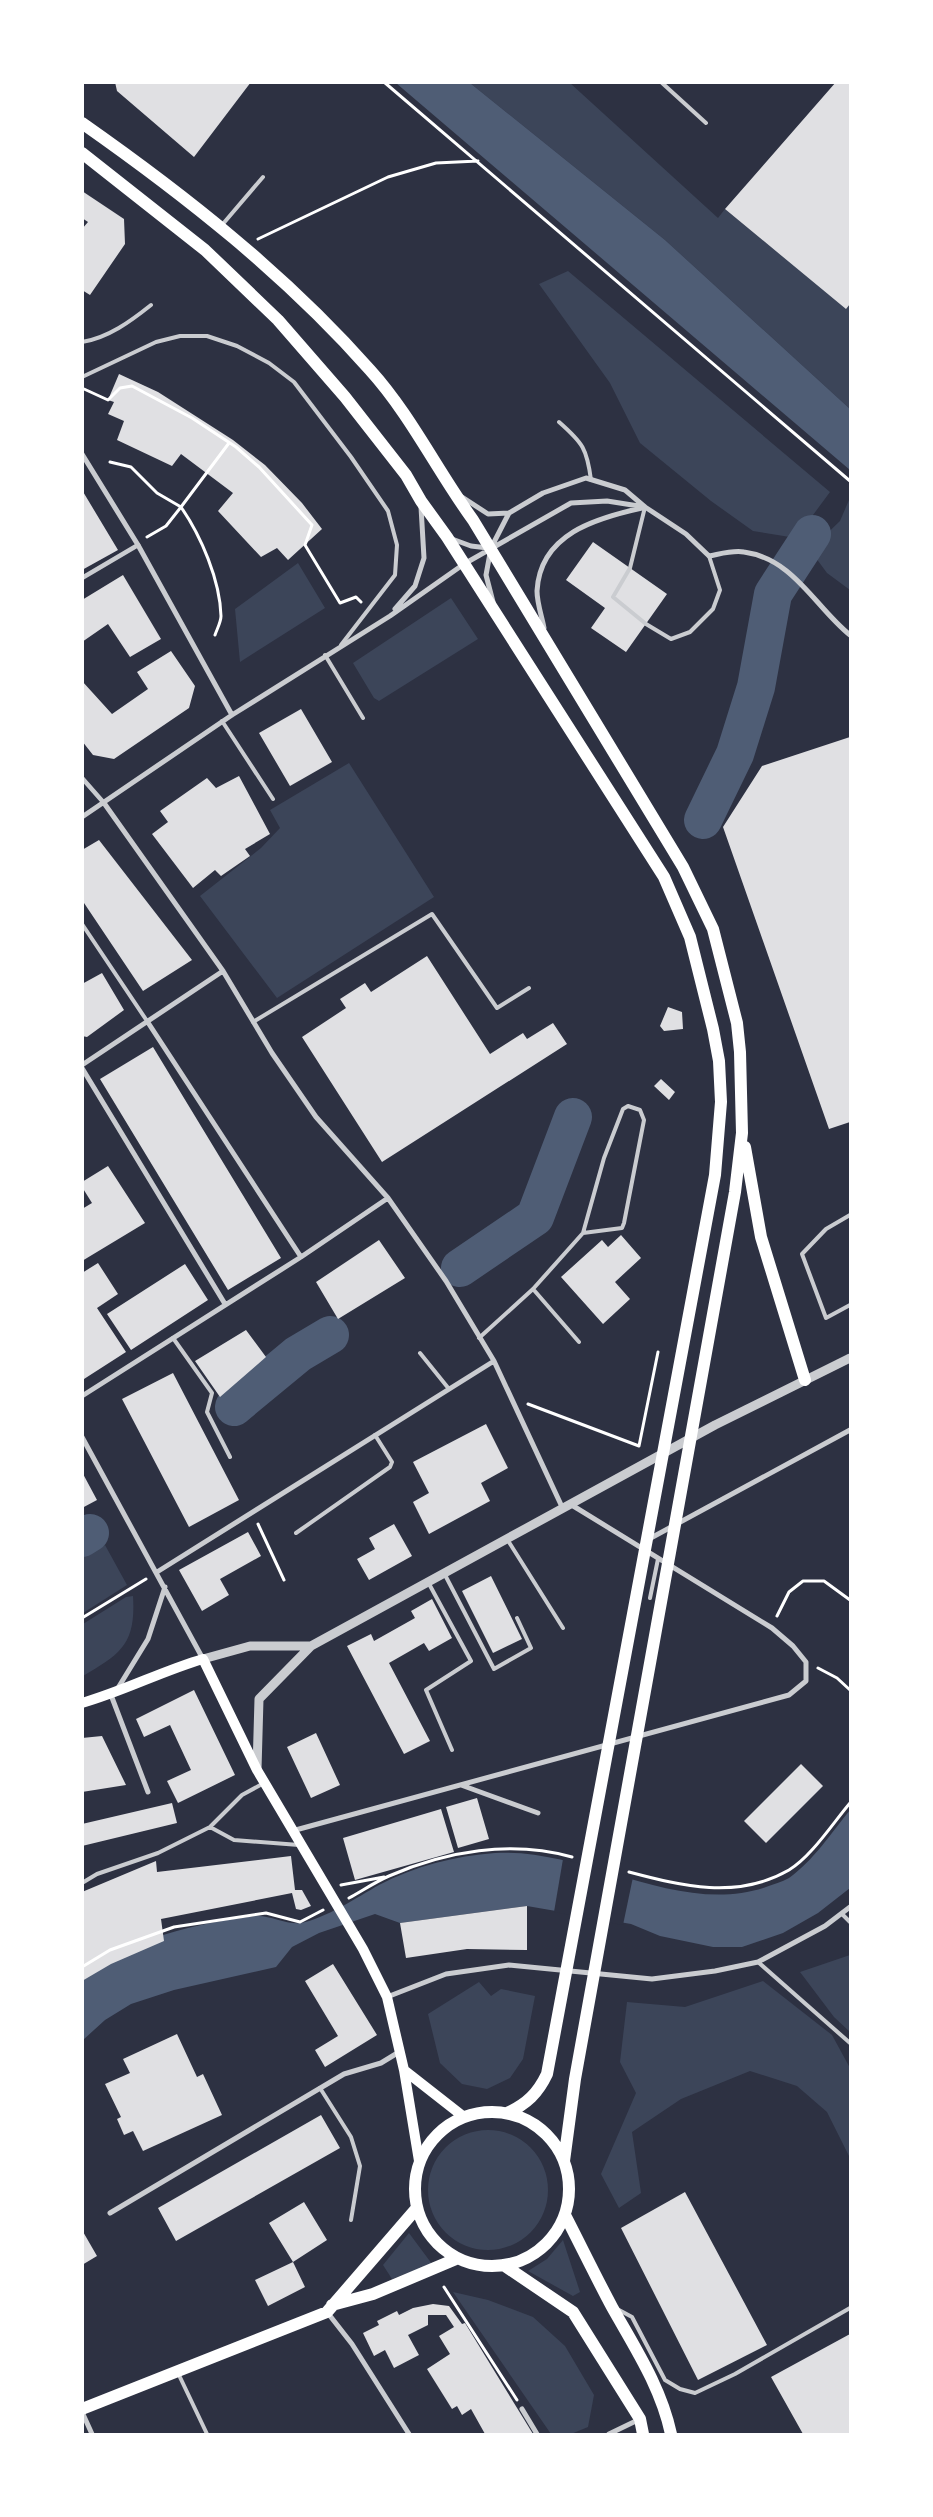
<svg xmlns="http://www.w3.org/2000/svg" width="933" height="2517" viewBox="0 0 933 2517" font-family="Cabin,sans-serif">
	<rect width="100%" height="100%" fill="#2d3142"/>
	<path fill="#3c4559" d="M470,83H570L718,218L725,209L846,308L850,304V409L665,240Z
		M568,271L830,492L796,538L753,531L711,501L640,443L610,383L539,284Z
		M849,500L850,501V590L827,573L810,550L840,521Z
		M298,563L325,608L240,662L235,609Z
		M451,598L478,639L379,701L374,698L353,663Z
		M349,763L434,897L277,998L200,896L261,848L280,828L270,810Z
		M105,1545L127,1585L83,1613V1557Z
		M133,1596C136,1644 121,1654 83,1676V1624L126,1597Z
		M850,1955V2032L834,2017L800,1972Z
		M763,1981L832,2035L850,2068V2158L827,2112L797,2086L750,2071L681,2099L632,2132L641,2193L619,2208L601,2174L636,2093L620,2062L627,2002L685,2007Z
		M479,1982L491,1996L501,1989L535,1996L523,2059L510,2078L487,2089L462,2084L440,2063L428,2014Z
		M428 2190a60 60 0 1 1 120 0a60 60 0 1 1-120 0Z
		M409,2233L432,2264L392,2279L383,2265Z
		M563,2240L580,2292L573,2296L528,2271L547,2259Z
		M453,2292L488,2300L533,2317L565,2346L594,2395L588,2427L571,2434H551Z"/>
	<path fill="#4f5d75" d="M396,83H470L665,240L850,409V470Z
		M850,1810V1888L818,1913L783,1933L742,1947H713L660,1936L631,1924L527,1906L400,1923L375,1914L319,1933L292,1947L276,1967L174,1990L131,2004L105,2020L83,2040V1972C134,1939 195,1923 256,1916C270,1915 287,1925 301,1923C324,1919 358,1897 379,1885C415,1866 455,1856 495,1853C584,1847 678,1917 766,1887C773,1884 782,1882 789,1878C813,1861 832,1832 850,1810Z"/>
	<path fill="#2d3142" d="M563,1859L633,1877L623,1925L554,1912Z"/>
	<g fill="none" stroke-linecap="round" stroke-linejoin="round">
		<path stroke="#4f5d75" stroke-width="38" d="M703,820L735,754L756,687L773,594L812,534
			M460,1268L535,1217L573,1117
			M234,1407L298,1354L330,1335
			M82,1538L90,1533"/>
	</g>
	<path fill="#e0e0e3" d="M115,82H251L194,157L117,91Z
		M836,82H850V304L846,309L725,209Z
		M82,191L124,219L125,244L90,295L82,290V229L88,222L82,218Z
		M119,374L158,392L233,440L265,465L302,503L322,529L288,560L277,548L261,557L218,511L233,493L181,454L172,466L117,440L124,421L108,414L114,402L108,400Z
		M82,490L118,550L82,570Z
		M593,542L667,594L626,652L591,628L605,608L566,580Z
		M123,575L161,639L130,657L108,624L82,642V600Z
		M171,651L195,686L189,708L114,759L93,755L82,741V681L112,714L148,689L137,672Z
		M301,709L332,762L290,786L259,733Z
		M850,737V1122L829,1129L723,827L762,766Z
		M239,776L270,834L245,849L250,856L221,876L215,870L193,888L152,834L168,822L160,811L207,778L216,788Z
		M99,840L192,960L143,991L82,900V850Z
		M427,956L490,1054L523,1033L527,1039L553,1023L567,1044L382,1162L302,1037L346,1008L340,999L365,983L371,992Z
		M102,973L124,1010L87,1037L82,1036V984Z
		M668,1007L682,1012L683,1029L664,1031L660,1026Z
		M153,1047L281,1258L228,1290L100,1079Z
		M661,1079L675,1092L669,1100L654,1086Z
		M108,1166L145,1223L82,1261V1209L92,1203L82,1187V1182Z
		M621,1235L641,1258L615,1282L630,1299L603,1324L561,1277L602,1240L608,1247Z
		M379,1240L405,1278L338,1319L316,1282Z
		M98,1263L118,1294L97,1308L126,1352L84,1379L82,1273Z
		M185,1264L208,1300L131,1350L107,1314Z
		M246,1330L266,1357L220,1397L195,1361Z
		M173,1373L239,1500L189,1527L122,1399Z
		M486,1424L508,1468L481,1483L490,1501L429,1534L413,1502L429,1493L413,1462Z
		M82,1472L97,1500L82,1508Z
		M394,1524L412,1556L369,1580L357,1559L375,1549L369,1538Z
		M248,1532L261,1556L220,1579L229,1595L202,1611L179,1570Z
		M491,1576L522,1639L493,1653L462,1591Z
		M432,1599L452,1638L429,1651L424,1643L389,1663L430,1741L404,1754L347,1646L371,1634L374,1641L415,1618L411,1611Z
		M194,1690L235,1775L178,1803L167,1781L191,1770L170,1725L144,1737L136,1719Z
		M316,1733L340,1785L311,1798L287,1747Z
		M102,1736L126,1785L82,1792V1738Z
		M801,1764L823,1786L766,1843L744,1821Z
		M477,1798L489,1839L458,1848L446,1807Z
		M172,1803L177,1823L82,1846V1824Z
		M441,1809L454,1852L355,1880L343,1838Z
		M291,1856L295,1890H302L311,1906L301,1910L296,1909L292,1893L161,1919L164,1941L111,1964L82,1981V1892L156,1861L157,1872Z
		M527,1906V1950L467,1949L406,1958L400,1923Z
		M333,1964L377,2035L325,2067L315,2050L338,2036L305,1981Z
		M177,2034L197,2077L203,2074L222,2115L143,2151L133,2131L124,2135L117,2119L121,2117L105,2084L130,2073L123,2059Z
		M321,2115L340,2148L176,2241L158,2208Z
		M685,2192L767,2345L698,2380L621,2228Z
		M304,2202L327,2240L293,2262L269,2223Z
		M82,2230L97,2256L82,2265Z
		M293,2262L305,2287L268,2306L255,2280Z
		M433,2304L449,2306L462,2324L465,2323L533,2434H485L471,2409L462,2415L457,2406L452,2409L427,2369L450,2354L439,2336L454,2327L446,2315H428V2325L408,2335L419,2355L394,2368L385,2350L374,2356L363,2333L379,2325L377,2321L397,2311L399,2315L413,2308Z
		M850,2334V2434H803L771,2377Z"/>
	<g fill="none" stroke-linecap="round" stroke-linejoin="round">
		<path stroke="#fff" stroke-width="3" d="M384,82L850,481
			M258,239L388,177L436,163L478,161
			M84,389L108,400L120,388L132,386L192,418L236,447L259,467L312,525L305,545L340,603L356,597L361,602
			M110,462L131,467L157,493L181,507L166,526L147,537
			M215,635C217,629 221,622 221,616C220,580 201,536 181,507L229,443
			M528,1404L639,1446L658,1352
			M258,1524L284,1580
			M777,1616L789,1592L803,1581H824L850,1600
			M82,1618L146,1579
			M818,1668L837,1678L850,1690
			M629,1872C682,1886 737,1900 789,1870C811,1857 833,1823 850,1803
			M341,1885L384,1877
			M349,1898C362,1891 375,1882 389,1876C446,1851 511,1840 572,1857
			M82,1967L110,1950L174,1927L266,1913L300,1922L323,1910
			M444,2287L517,2400"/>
		<path stroke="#caccd0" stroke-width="4" d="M661,82L706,123
			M222,225L263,177
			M82,342C108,338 131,321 151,305
			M82,377L156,342L180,336H207L237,346L269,363L294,382L351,457L388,511L397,545L395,575L341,645
			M559,422C583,443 587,449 591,480
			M645,507L630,568L613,597L646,624L671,639L690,632L713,609L720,590L709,556
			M325,655L363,718
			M222,721L273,799
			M82,924L147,1021
			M253,1022L432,914L497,1008L529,988
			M850,1215L826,1229L802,1254L826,1318L850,1305
			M533,1289L579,1342
			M173,1338L212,1393L207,1412L230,1457
			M479,1338L533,1289L583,1233L622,1228L624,1223L644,1120L640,1110L628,1106L623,1109L604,1158L583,1233
			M420,1353L449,1389
			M296,1533L390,1467L392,1462L375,1435
			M507,1539L563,1628
			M444,1573L494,1669L531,1648L517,1618
			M428,1582L471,1661L426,1690L452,1750
			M650,1598L658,1559
			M210,1827L234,1840L299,1845
			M82,1883L97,1874L158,1853L210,1827L242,1795L264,1783
			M842,1914L850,1922
			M758,1962L850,2043
			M320,2088L351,2137L360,2166L351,2220
			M619,2310L632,2317L665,2380L680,2389L695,2393L735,2374L850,2308
			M178,2373L207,2434"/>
		<path stroke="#caccd0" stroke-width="4.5" d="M82,578L138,545
			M82,778L104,803"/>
		<path stroke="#caccd0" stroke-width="5" d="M82,454L138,545L232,715
			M462,497L488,514L509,513L543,493L586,478L625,490L645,507L686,534L709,556C720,554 733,550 744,552C794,559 815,607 850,635
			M452,539L471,546L488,548
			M493,602L486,575L491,548L509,513
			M395,609L415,586L424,558L421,507
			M544,628C542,617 537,603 537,591C540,534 596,518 642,508
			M104,803L223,971L272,1053L316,1117L388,1198L446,1281L494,1361L563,1509
			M82,817L232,715L390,616L464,564L571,503L607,501L645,507
			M147,1021L301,1257
			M82,1065L223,971
			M82,1068L225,1304
			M82,1396L301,1257L388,1198
			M82,1437L203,1659
			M649,1539L850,1430
			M157,1572L494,1361
			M118,1688L148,1639L165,1587
			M111,1695L148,1792
			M461,1785L538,1813
			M292,1831L789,1695L806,1681V1662L793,1646L772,1628L570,1504
			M387,1997L446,1974L509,1965L652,1979L715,1971L758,1962L825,1926L850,1907
			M110,2213L344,2074L381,2063L399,2052
			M327,2312L352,2344L409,2434
			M522,2409L537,2434
			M82,2412L92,2434
			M609,2434L640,2419"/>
		<path stroke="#caccd0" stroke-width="9" d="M203,1659L250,1646H311L715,1425L850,1358
			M257,1769L259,1699L311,1646"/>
		<path stroke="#fff" stroke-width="10" d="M82,1703C124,1691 162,1671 203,1659L257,1770L363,1949L387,1997L404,2070L419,2161
			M404,2070L464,2117"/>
		<path stroke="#fff" stroke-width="12" d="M82,123C186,196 286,275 370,370C410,414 438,472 473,520L683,867L713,929L737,1023L740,1052L742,1133L735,1192L575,2079L564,2161
			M82,153L205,250L278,320L345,397L406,475L421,501L447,537L664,877L690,937L713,1029L719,1061L721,1102L715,1175L547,2074C538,2093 527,2104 507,2113
			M745,1147L761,1237L805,1380
			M415 2189a77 77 0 1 1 154 0a77 77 0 1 1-154 0Z
			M565,2215C581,2246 596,2277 612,2307C635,2348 661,2387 671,2434
			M505,2266L573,2312L640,2419L643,2434
			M332,2305L373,2294L456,2259
			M82,2409L327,2312L416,2209"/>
	</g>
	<rect width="933" height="2517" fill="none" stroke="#ffffff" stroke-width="168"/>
</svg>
